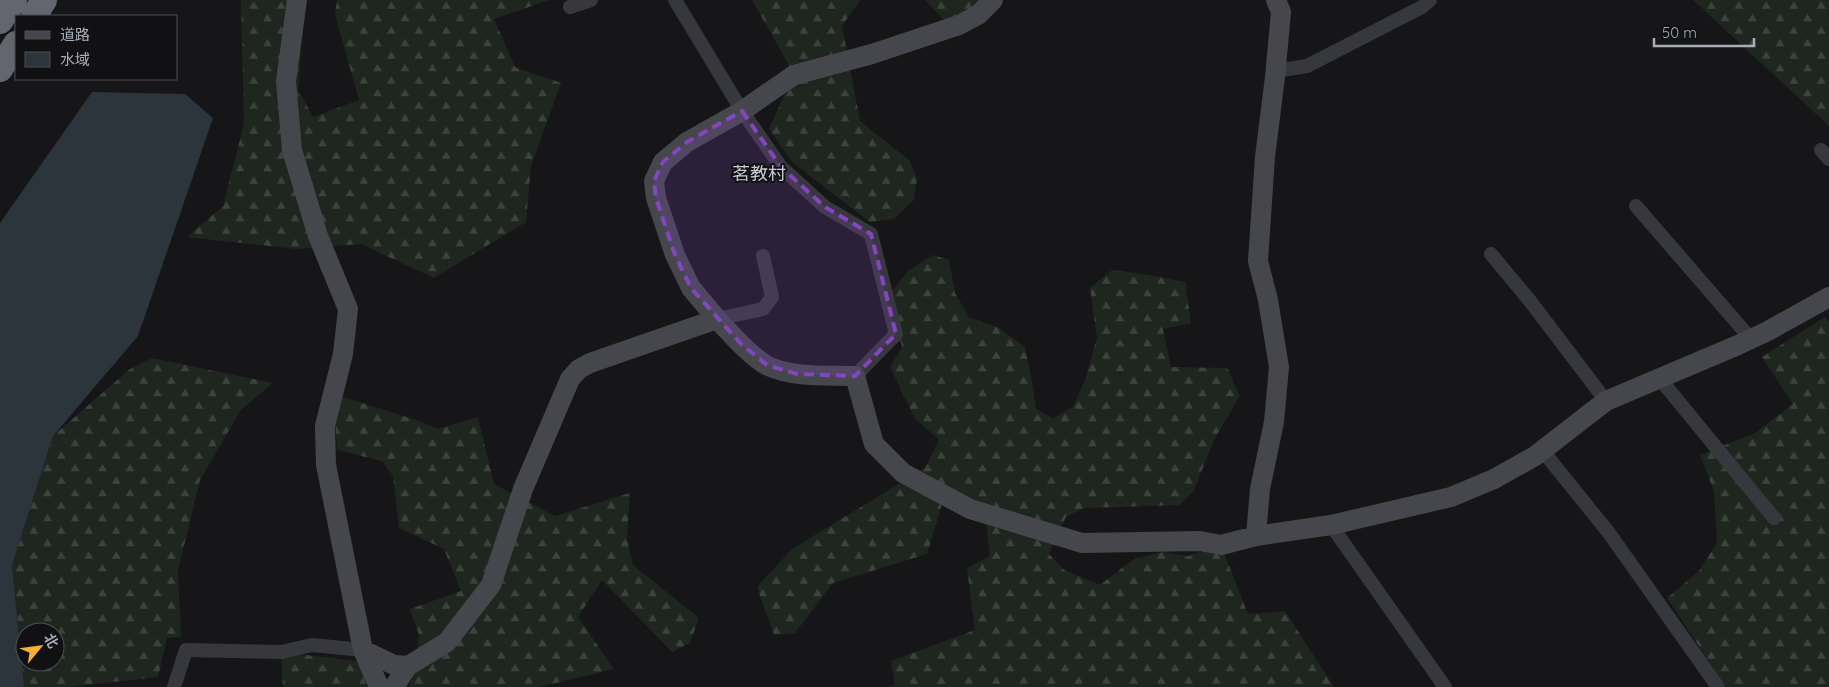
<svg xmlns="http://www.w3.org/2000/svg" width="1829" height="687" viewBox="0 0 1829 687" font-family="Quicksand,'Noto Sans SC',sans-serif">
	<defs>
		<pattern id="forest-firs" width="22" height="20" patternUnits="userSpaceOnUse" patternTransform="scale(1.25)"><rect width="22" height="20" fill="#1e261f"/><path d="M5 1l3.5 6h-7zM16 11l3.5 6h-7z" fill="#3c433d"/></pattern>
	</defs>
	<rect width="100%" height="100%" fill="#161618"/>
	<path fill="url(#forest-firs)" fill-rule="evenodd" d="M241,0H305L298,89L313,117L359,100L335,15L337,0H549L494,19L515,67L561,83L531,166L526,222L434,278L361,244L297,249L187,237L223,206L244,124Z
		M752,0H860L842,26L860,121L909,160L917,178L914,200L894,219L870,222L793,163L769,129L794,74Z
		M925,0H982L964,16L943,19Z
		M1693,0H1829V126Z
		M933,255L949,260L955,293L969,317L999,328L1025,347L1032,382L1036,409L1053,418L1073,407L1085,380L1097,338L1090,288L1112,270L1149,275L1185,282L1191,323L1163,329L1171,367L1227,368L1240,396L1214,440L1194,490L1180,505L1084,508L1066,517L1049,554L1064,570L1100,585L1134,559L1163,552L1188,556L1221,545L1248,614L1285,611L1334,687H886L895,685L891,661L975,630L967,568L990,556L984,507L947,488L927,554L833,583L795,633L774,635L757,587L792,549L925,468L939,439L915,419L890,367L902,347L887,297L908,271Z
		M1825,317L1829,322V687H1726L1667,598L1699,571L1717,543L1714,491L1700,455L1755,433L1793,404L1762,357Z
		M152,358L273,383L241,410L200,480L178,570L181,637L167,638L158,677L67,687H24L12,565L53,436L130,369ZM25,632H55V662H25Z
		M340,396L416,420L438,429L478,417L494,484L555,516L630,493L627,538L633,565L699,618L690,643L672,652L602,580L578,617L614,669L539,687H408L415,674L419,635L410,609L461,591L444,549L399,528L393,476L382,461L337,450L335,417Z
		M281,652L355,661L360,666L367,687H283Z"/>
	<path fill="#2c353c" d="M92,92L185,94L213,118L138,336L53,436L12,565L24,687H0V223Z"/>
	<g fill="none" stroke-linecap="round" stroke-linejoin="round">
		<path stroke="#37383d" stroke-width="14" d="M675,0L742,111L781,167L825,207L871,234L896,334L855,376
			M570,7L591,0
			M1276,71L1307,66L1422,7L1430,0
			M1821,150L1829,159
			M1636,206L1751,339
			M1491,254L1530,301L1606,401
			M717,319L763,309L772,297L763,256
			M1660,379L1774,518
			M1542,450L1609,533L1718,687
			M1331,525L1445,687
			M174,687L186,650L281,652L312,645L363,650"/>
		<path stroke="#45474d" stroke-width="20" d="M297,0L286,81L292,150L318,236L348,309L343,354L325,426L326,465L363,650L379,687
			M717,319L691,288L675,255L656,198L654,181L663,162L687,142L742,111L794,75L872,54L959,25L978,15L993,0
			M1256,536L1260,489L1274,422L1279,367L1268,300L1258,261L1265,157L1275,77L1281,12L1276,0
			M363,650L394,665L408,666L447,642L491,585L523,489L570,379L579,369L590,363L717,319C729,332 752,358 768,366C794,378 827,375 855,376L874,444L903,473L970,509L1082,543L1200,541L1221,545L1256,536L1331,525L1451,497L1494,479L1535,456L1606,401L1738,345L1768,331L1829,297
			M394,687L408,666"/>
		<path stroke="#63666e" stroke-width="26" d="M34,16L44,0
			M0,21L14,0
			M0,69L16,44"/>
	</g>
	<path fill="#8446be" fill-opacity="0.2" stroke="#8446be" stroke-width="4" stroke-dasharray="10 6" stroke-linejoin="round" d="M742,111L781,167L825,207L871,234L896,334L855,376L797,374L767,365L741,344L691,288L675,255L656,198L654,181L663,162L687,142Z"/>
	<g text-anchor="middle" stroke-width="4" stroke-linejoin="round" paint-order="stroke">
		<g font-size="18" fill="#c9ccd4" stroke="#111113">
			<text x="759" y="180">茗教村</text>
		</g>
	</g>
	<rect x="15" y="15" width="162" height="65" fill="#111113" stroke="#4d4f55"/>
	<rect x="25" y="31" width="25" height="8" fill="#45474d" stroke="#4d4f55"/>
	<text x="60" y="40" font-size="15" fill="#a8adb8">道路</text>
	<rect x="25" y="52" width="25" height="15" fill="#2c353c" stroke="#4d4f55"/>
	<text x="60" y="65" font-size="15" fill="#a8adb8">水域</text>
	<g transform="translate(40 647) rotate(61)"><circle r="24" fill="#111113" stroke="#4d4f55"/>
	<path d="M0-4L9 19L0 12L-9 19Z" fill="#f2b134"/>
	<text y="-8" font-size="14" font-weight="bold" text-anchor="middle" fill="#a8adb8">北</text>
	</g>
	<path d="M1654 38v8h100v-8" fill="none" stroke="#a8adb8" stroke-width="2.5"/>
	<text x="1662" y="38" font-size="15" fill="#a8adb8" stroke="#111113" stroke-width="4" paint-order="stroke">50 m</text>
</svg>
